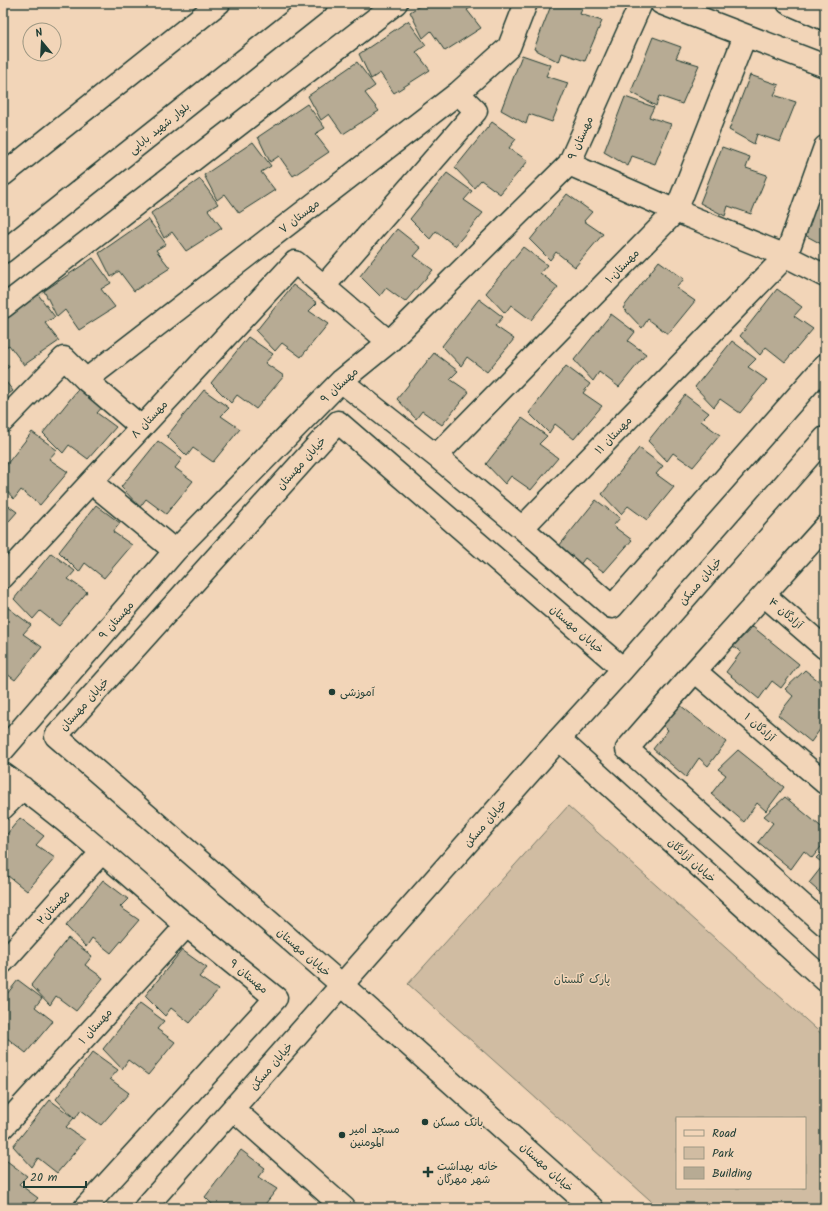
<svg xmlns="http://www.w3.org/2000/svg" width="828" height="1211" viewBox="0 0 828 1211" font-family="Kalam,'Playpen Sans Arabic',sans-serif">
	<rect width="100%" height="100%" fill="#f2d5b8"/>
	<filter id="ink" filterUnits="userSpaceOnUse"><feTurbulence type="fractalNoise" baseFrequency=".025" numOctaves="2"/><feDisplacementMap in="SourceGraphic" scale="8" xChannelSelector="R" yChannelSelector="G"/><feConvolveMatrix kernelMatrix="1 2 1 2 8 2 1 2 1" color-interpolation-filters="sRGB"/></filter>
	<g filter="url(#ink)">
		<path fill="#d0bca2" stroke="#787c6b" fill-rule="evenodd" d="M568,806L825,1037V1198L816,1208H659L408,984ZM677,1118H805V1188H677Z"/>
		<path fill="#b7ab94" stroke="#1f3d34" d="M424,3H477L467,10L481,28L445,51L431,31L423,38L410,12Z
			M552,3L584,4L580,14L602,21L585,61L562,53L559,62L534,49Z
			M408,21L426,45L416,52L430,70L394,93L380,73L371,79L359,54Z
			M653,37L681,47L676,58L699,65L682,104L659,96L656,106L631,92Z
			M522,55L551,65L546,76L568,83L552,122L529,114L526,124L501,110Z
			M357,62L375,86L365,93L379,111L343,134L329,114L321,120L308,96Z
			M750,75L779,85L774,95L796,102L780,142L757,134L754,144L729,130Z
			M625,97L654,107L649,117L671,124L655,164L632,156L628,166L604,152Z
			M307,104L325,128L315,134L329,152L293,176L279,156L270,162L258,137Z
			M492,122L516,139L509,148L528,161L500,194L481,180L474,188L455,168Z
			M253,142L271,166L261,172L275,190L239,213L225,194L217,200L204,175Z
			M722,147L750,157L746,168L767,175L751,214L728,206L725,216L700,203Z
			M447,173L472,191L464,200L483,213L455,246L436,231L430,239L410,219Z
			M200,179L218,204L208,210L222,228L186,251L172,232L164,238L151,213Z
			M825,179V246L803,234Z
			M567,194L592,212L584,221L603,234L575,267L556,252L550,260L530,240Z
			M148,219L166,244L156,250L170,268L134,291L119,271L111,277L99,253Z
			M397,229L421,248L414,256L433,270L405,302L386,288L380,296L360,276Z
			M523,247L547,265L540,273L558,287L531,320L511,305L505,313L486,293Z
			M93,258L111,283L101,289L115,307L79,330L65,310L57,317L44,291Z
			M659,261L684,279L676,288L695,301L668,334L648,319L642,328L623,308Z
			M293,285L317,303L309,311L328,324L301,357L282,343L275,351L256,331Z
			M777,289L802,307L794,316L813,329L785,362L766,347L760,355L740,336Z
			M37,293L55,317L45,323L59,341L24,365L9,345L3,349V316Z
			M479,299L503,317L495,326L514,339L487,372L467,357L461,366L442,346Z
			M611,314L635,332L628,341L646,354L619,387L599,372L593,381L574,360Z
			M248,337L273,354L265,363L284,376L256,409L237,395L231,403L211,383Z
			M732,341L756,359L748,367L767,380L740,413L720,399L714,407L695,387Z
			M434,353L458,371L450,379L469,392L442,425L422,411L416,419L397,399Z
			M3,359L9,367L3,371Z
			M566,366L590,384L583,393L602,406L574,439L555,424L549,433L529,413Z
			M3,378L13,391L3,398Z
			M80,387L104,405L97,413L116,427L88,459L69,445L63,453L43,433Z
			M204,390L229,408L221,416L240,429L213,462L193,448L187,456L167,436Z
			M685,395L709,413L701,421L720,435L693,467L673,453L667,461L648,441Z
			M522,418L547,436L539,444L558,458L531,490L511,476L505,484L486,464Z
			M32,432L57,450L49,459L68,472L40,505L21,490L14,499L3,487V469Z
			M158,441L182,459L175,468L193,481L166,514L146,499L140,507L121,487Z
			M639,448L663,466L656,474L674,487L647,520L628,506L621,514L602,494Z
			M596,500L620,518L613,526L632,540L604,572L585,558L579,566L559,546Z
			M3,502L17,512L3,528Z
			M96,505L120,523L113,532L132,545L104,578L85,563L79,572L59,552Z
			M51,553L75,571L68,579L87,592L59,626L40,611L33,619L14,599Z
			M7,607L31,625L23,634L42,647L15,680L3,671V612Z
			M753,627L799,664L781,688L772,681L759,699L726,672L741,652L733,646Z
			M805,670L825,686V724H824L811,742L778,715L793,696L785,689Z
			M680,705L726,742L708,766L699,758L686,777L653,749L668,730L660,723Z
			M738,750L784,787L766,811L757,803L744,822L711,794L726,775L718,769Z
			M785,797L825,830V842L812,858L804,851L791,869L758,842L773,823L764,816Z
			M20,818L44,836L36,845L55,858L27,891L8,876L3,883V839Z
			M825,849V897L809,883L824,864L816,858Z
			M103,880L128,899L120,907L139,920L111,953L92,938L86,947L66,926Z
			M68,938L92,956L85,965L103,978L76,1011L56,996L50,1005L31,985Z
			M182,950L207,968L199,977L218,990L190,1023L171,1008L165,1016L145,996Z
			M18,980L42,998L35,1007L53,1021L26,1053L7,1038L3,1043V999Z
			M140,1003L164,1021L157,1029L175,1042L148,1075L128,1060L122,1069L103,1049Z
			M93,1052L118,1070L110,1079L129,1093L101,1125L81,1110L75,1119L56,1099Z
			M3,1070L9,1074L3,1081Z
			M50,1100L74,1118L66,1127L85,1140L57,1173L38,1158L32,1167L13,1146Z
			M241,1150L265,1168L258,1177L277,1189L262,1208H216L205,1197Z
			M3,1158L27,1176L19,1184L38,1198L29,1208H3Z"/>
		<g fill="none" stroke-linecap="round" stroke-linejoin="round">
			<defs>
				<path id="minor" d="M661,3L825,66
					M788,3L825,19
					M569,164L676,211L786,256L825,276
					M324,286L476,111L458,93
					M3,307L396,3
					M86,380L458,93L509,47L526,3
					M341,381L436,456L522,528L786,256L825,147
					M3,421L64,358L86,380L141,427
					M436,456L676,211L745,36
					M91,482L175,551
					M825,527L695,671L627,749L825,925
					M522,528L612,607L825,365
					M3,577L295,262L389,342
					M764,595L825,648
					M695,671L825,783
					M559,739L825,980
					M3,750L175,551L341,381L389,342L569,164L641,3
					M3,774C68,820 126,873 186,925C216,950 246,974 276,998L85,1208
					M3,808L23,788
					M3,962L102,852
					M233,1109L344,1208
					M3,1127L187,925
					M145,1208L559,739L623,669L825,438
					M592,1208L342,985L56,736L338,422L623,669"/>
				<path id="major" d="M3,175L219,3
					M3,252L316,3"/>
			</defs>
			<use href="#minor" stroke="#1f3d34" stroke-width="25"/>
			<use href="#major" stroke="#1f3d34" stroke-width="25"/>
			<use href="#minor" stroke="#f2d5b8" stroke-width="22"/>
			<use href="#major" stroke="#f2d5b8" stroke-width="22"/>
		</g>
	</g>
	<g fill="#1f3d34" stroke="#f2d5b8" stroke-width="1.5">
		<circle cx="332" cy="692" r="4"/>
		<circle cx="425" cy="1122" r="4"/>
		<circle cx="342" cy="1135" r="4"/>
		<path d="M426 1166h4v4h4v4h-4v4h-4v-4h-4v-4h4z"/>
	</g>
	<g text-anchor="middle" stroke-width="3" stroke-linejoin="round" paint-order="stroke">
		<g font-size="11" fill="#1f3d34" stroke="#f2d5b8">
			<text transform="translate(159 128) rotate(-39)" y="4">بلوار شهید بابایی</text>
			<text transform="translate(580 138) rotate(-66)" y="4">مهستان ۹</text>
			<text transform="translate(299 216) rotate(-38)" y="4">مهستان ۷</text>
			<text transform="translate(622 266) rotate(-46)" y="4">مهستان۱۰</text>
			<text transform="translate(339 385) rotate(-43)" y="4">مهستان ۹</text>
			<text transform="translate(149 419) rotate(-47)" y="4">مهستان ۸</text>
			<text transform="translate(613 435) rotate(-46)" y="4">مهستان ۱۱</text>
			<text transform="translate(301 463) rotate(-48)" y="4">خیابان مهستان</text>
			<text transform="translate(700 581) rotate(-49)" y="4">خیابان مسکن</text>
			<text transform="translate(786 613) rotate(41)" y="4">آزادگان ۴</text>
			<text transform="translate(116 620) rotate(-49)" y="4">مهستان ۹</text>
			<text transform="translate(577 629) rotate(41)" y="4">خیابان مهستان</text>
			<text transform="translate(84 704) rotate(-48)" y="4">خیابان مهستان</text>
			<text transform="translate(760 727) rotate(41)" y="4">آزادگان ۱</text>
			<text transform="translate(485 823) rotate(-49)" y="4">خیابان مسکن</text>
			<text transform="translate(692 860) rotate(42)" y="4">خیابان آزادگان</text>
			<text transform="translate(53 907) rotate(-48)" y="4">مهستان۲</text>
			<text transform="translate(304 952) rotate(41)" y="4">خیابان مهستان</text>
			<text transform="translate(249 976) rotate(40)" y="4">مهستان ۹</text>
			<text transform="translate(95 1026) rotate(-48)" y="4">مهستان ۱</text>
			<text transform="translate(271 1066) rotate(-49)" y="4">خیابان مسکن</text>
			<text transform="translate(547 1167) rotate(42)" y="4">خیابان مهستان</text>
		</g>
		<g font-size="11" fill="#1f3d34" stroke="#f2d5b8" text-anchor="start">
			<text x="340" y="696">آموزشی</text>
			<text x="433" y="1126">بانک مسکن</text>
			<text x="350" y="1133">مسجد امیر<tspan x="350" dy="13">المومنین</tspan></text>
			<text x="437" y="1170">خانه بهداشت<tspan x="437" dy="13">شهر مهرگان</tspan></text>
		</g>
		<g font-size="11" fill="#314a3f" stroke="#f2d5b8">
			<text x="582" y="983">پارک گلستان</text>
		</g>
	</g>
	<rect width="828" height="1211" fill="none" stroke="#f2d5b8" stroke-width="16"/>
	<rect x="8" y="8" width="812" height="1195" fill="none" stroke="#1f3d34" stroke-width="1.5" filter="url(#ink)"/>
	<rect x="676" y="1117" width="130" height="72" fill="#f2d5b8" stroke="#9e9883"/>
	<rect x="684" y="1130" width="20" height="6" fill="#f2d5b8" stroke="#9e9883"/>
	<text x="712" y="1137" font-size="12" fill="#1f3d34">Road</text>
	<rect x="684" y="1147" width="20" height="12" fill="#d0bca2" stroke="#9e9883"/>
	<text x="712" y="1157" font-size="12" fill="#1f3d34">Park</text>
	<rect x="684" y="1167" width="20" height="12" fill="#b7ab94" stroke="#9e9883"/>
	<text x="712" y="1177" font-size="12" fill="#1f3d34">Building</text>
	<g transform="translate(42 42) rotate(342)"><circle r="19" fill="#f2d5b8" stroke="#9e9883"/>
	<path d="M0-3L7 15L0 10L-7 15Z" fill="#1f3d34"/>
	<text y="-6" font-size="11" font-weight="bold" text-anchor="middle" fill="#1f3d34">N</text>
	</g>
	<path d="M24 1181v6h62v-6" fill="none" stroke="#1f3d34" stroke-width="2"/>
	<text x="30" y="1181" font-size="12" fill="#1f3d34" stroke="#f2d5b8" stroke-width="3" paint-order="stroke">20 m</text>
</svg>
